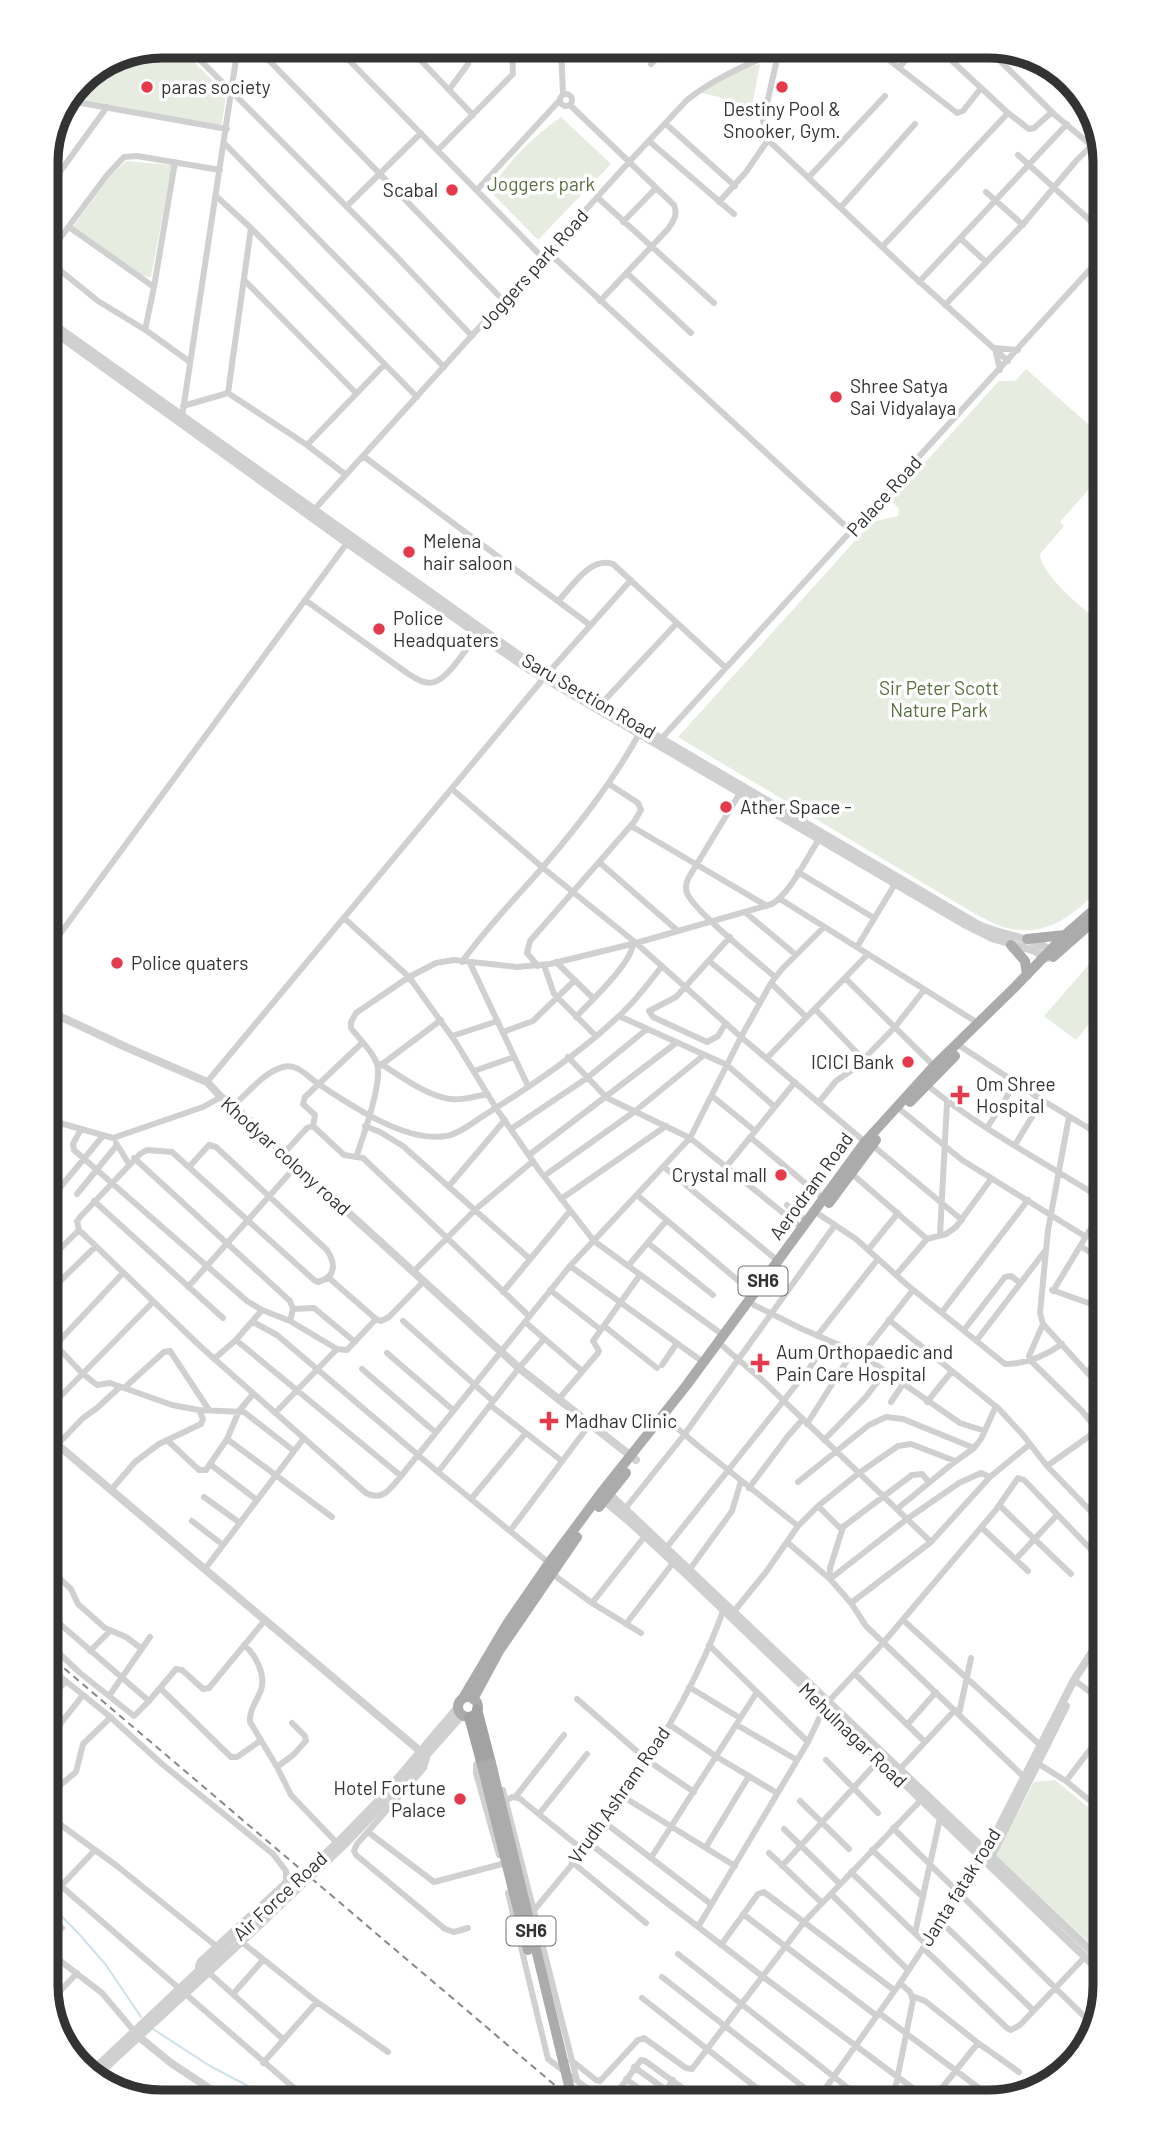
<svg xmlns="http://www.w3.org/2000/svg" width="1151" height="2148" viewBox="0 0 1151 2148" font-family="Barlow,sans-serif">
	<rect width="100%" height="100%" fill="#fff"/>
	<path fill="#e6ecdf" d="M161,46H179L226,95L222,124L217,125L70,101L80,79Z
		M760,64L751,111L719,97L698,92L738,70Z
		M561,117L611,164L538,240L490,191C507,162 534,136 561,117Z
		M126,161L172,165L151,277C120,275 95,246 73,227L110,176Z
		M1026,369L1105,439V471L1060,522L1064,526L1040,554C1041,576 1088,613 1105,626V884C1075,912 1052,938 1007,928C997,926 986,919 977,915L678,737L872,522L898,516L899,509L891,500L999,381H1015Z
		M1092,961L1105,971V1005L1076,1040L1044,1016Z
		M1055,1780L1105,1821V1949L1102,1954L995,1855L1034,1782Z"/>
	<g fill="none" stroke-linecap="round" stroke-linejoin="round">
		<path stroke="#cce1eb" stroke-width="2" d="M46,1900L79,1934L106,1965L141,2017
			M153,2029L210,2066L277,2101"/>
		<path stroke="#d0d0d0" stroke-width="6" d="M186,46L394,254L472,336
			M255,46L504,301
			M335,46L543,258
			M407,46L473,115
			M561,46L563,94
			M639,46L654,60
			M780,46L763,121L768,140L911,274L1008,361
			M871,46L957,113L963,111L981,88
			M936,46L1008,113L1029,129L1034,128L1052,112
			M985,46L1055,115L1105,157
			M651,64L668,46
			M1052,66L1068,80
			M899,68L917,46
			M449,90L468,64L471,46
			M560 100a6 6 0 1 1 12 0a6 6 0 1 1-12 0Z
			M70,101L227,129
			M570,105L674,205C678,215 674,220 668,229L600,301
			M666,124L735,186
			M649,141L734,214
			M224,143L444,367
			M438,150L513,74L512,46
			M1018,155L1105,234
			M809,177L885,96
			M477,190L559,101
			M46,191L107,107
			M986,192L1023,225
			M216,196L251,228L417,397
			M597,197L714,303
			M719,202L746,172L768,140
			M347,206L421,133
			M841,207L915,124
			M623,222L656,188
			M69,227L154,287
			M251,228L228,393L307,445L346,475
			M960,238L986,262
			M882,247L1008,113
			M548,252L852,532
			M46,257L107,175L124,157L137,156L220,170
			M46,259L98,301L147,331L190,362
			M628,274L691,333
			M245,281L356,393
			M919,282L1067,124
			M945,305L1024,223L1076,161L1092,145
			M145,330L154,287L175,162
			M1000,370L995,348L1018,350
			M183,406L228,393
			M182,417L238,46
			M307,445L384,365
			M363,456L590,625
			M313,511L629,162L687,100C714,78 747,65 778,51
			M305,600L407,673C415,678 424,685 434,682C448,679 468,646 477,634
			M558,601C572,587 590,556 613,564L726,668
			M601,704L677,623
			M660,740L1105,253
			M452,789L542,867L636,943L741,1037L865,1142
			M740,793L689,877C686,882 685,887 687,893C694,911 757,961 775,977
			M631,826L767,906
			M599,862L678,931
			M798,872L874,918
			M780,899L978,1023
			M746,913L796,955
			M344,918L409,977L455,1041L496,1108L539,1170L594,1241L723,1335
			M857,947L895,884
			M46,953L347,543
			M709,961L760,1003
			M462,962C486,928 515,899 542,868C578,826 612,783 639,734
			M556,962L593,998
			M470,963L528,1086
			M544,965L554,994L595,1035
			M538,966L527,953L530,941L634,822L641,810L638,803L609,784
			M845,978L934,1066
			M771,983L806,1017
			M815,1009L864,1060
			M619,1016L727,1065L775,1107
			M576,1017C590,1002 633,962 633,943
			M726,1023L718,1036L707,1042L653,1017L649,1011L676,997L730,937
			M503,1032L533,1021L575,980
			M452,1036L498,1021
			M957,1044L1042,1100L1105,1138
			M568,1057L607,1098L690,1138L802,1228
			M767,1058L868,954
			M381,1064C402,1077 425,1095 450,1099C463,1101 476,1096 488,1094
			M381,1065L441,1020
			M474,1071L514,1057
			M207,1082L548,673L631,580
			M927,1085C982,1130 1046,1163 1105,1201
			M712,1096L755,1131
			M819,1102L836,1081L855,1068L895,1027L924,990
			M233,1106C247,1094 264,1072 283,1067C299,1063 308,1078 320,1085C352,1106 406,1143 446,1136C459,1134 472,1123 483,1116C530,1087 585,1050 624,1011C638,998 650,981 662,966
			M46,1107L53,1070
			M902,1111L962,1160L1086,1237
			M1069,1117L1048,1230L1040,1313L1043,1324L1105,1392
			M46,1119L113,1138L203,1107L221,1097
			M313,1126L315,1115L303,1104L305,1097L362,1043
			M365,1126L380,1132L403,1146L530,1259
			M987,1128L1016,1082
			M81,1129L73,1144L74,1150L247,1301L262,1310L290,1321L337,1349
			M511,1129L587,1078L647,1029
			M750,1137L823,1198
			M116,1143L129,1164
			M872,1145L962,1220
			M1015,1145L1042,1100
			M284,1153L307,1128L313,1126L344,1155L363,1158L529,1316
			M357,1155C363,1136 383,1082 377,1064C373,1051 359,1039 351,1028V1022L356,1013L409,977L436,963L454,960L517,967L550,964L636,943L772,904C792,891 806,858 820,838
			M529,1155L676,1043
			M134,1158L290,1301L293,1309L290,1321
			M189,1167L209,1145L216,1147L327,1250C336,1264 336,1277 318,1282L314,1280L172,1152L147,1150L140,1154L81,1216L77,1221L79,1230L201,1347L366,1493C383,1502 391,1488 401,1476L570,1266L690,1138L741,1037L771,983L782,969L824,927
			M664,1167L778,1261
			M726,1167L795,1082
			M851,1173L927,1239
			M544,1176L634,1112L704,1055
			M449,1186L505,1120
			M58,1190L102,1137
			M77,1194L117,1145
			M637,1195L754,1294
			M561,1199L666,1126
			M94,1201L223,1318
			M787,1205L807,1221
			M820,1215L856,1239L906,1284L1005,1364C1026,1364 1045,1356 1062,1344
			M940,1235L947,1102
			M648,1243L713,1295
			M1080,1246L1105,1261
			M868,1250L898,1213
			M46,1263L79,1230
			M570,1266L703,1362
			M628,1266L667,1220
			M413,1272L476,1209L533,1161
			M896,1275L927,1239L946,1234L956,1227L991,1179
			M329,1278L376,1319L381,1321L389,1317L424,1281
			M188,1287L297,1165
			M550,1290L601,1330
			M1052,1290L1105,1309
			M1053,1291L1105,1205
			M503,1292L570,1211
			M46,1295L95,1247
			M754,1305L800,1328L862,1355L960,1423L985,1431
			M293,1309L314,1308L355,1342
			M942,1312L1028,1200
			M889,1320L999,1409L1023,1435L1047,1466L1105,1526
			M403,1321L493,1401
			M253,1322L277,1335L438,1472L549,1563
			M525,1322L582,1371
			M1043,1324L1029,1356L1030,1360L1082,1411L1105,1439
			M604,1326L657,1368
			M964,1330L1005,1277L1011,1276L1019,1282
			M46,1335L82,1373L97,1385L110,1383L172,1405L199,1410L244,1412L294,1451
			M817,1336L878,1259
			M236,1340L401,1476
			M977,1340L1045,1251
			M718,1342L761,1379L931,1542
			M387,1353L453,1410
			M46,1355L123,1273
			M862,1355L913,1290
			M214,1359L236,1340L262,1310
			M662,1365L677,1343
			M362,1369L435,1432
			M1088,1371L1100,1359L1105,1351
			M124,1388L164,1352L170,1351L209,1410
			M558,1400L598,1353L599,1351L593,1341L640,1275
			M891,1402L903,1384
			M927,1402L952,1371
			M490,1405L562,1461
			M46,1411L153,1302
			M275,1413L337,1349L347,1350L376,1319
			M663,1416L697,1445L798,1526
			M807,1424L853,1351
			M227,1439L332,1517
			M167,1440L199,1470H206L227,1439L239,1411L253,1394
			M824,1440L865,1398L886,1371
			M57,1445L83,1418L97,1408L120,1387
			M211,1465L257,1500
			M1047,1466L1105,1425
			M438,1472L519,1368L544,1339
			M798,1482L869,1425L886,1417L903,1419L974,1448
			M749,1488L788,1436L803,1419
			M111,1490L135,1462L159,1444L201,1424L203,1419L199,1410
			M204,1497L240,1523
			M471,1499L525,1434
			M999,1505L1071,1574
			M818,1506L839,1527H843L912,1475L922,1474L929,1482
			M897,1509L952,1464L974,1448L981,1439L996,1406
			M624,1510L684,1435L835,1225
			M192,1521L223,1545
			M981,1527L1028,1571
			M510,1531L590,1424
			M787,1542L830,1579L851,1603L866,1626L1024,1777
			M667,1547L808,1370L828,1341
			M1016,1559L1057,1515
			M46,1566L71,1589L78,1604L105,1628L126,1637L142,1649
			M205,1569L304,1438
			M690,1569L732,1511L741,1481
			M551,1573L592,1603L641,1633
			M830,1579L907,1519L959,1483L981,1473L990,1477
			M830,1579V1568L843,1527
			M592,1603L645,1536
			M851,1603L931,1542L990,1477L1030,1444
			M46,1612L149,1701
			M731,1615L766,1572L798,1526L818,1506L859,1473L898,1446L911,1444L955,1461
			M903,1620L1040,1745
			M626,1624L673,1563
			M46,1641L80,1673L134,1716L149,1701L176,1669L182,1670L203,1689L209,1688L265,1620
			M244,1645C256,1655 266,1675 261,1690C257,1701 249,1710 250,1722L277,1767L291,1795L337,1843
			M709,1645L808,1742
			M1096,1645L1105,1652
			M90,1651L110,1631
			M46,1665L108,1715L162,1764L273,1854L286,1871V1889
			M855,1674L925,1742
			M1074,1680L1105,1703
			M689,1687L740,1718
			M160,1688L231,1757H237L260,1741
			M109,1696L150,1637
			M577,1699L647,1760L694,1792
			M828,1702L883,1643L995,1511L1018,1478L1024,1480L1105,1564
			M46,1709L48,1701L66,1681
			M959,1714L971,1658
			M670,1725L717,1757L777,1793
			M737,1725L797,1760
			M907,1725L936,1692
			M46,1742L83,1695
			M424,1755L427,1758L424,1768L357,1844L354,1851L356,1855L445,1929L454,1932L468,1928
			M480,1759L476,1765V1773L499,1855
			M826,1760L878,1813
			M1034,1761L1066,1781L1105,1813
			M277,1767L293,1755L306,1741L305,1736L292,1723
			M900,1769L955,1710
			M46,1775L61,1783
			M1066,1781L1105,1730
			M503,1790L577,2080
			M516,1796L564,1735
			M622,1796L735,1866
			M46,1801L52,1792L76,1772L83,1744L111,1717
			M506,1801L512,1797L519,1798L583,1850
			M800,1801L849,1849
			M1097,1807L1105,1795
			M46,1814L117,1866L216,1946
			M539,1814L587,1754
			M604,1822L711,1904
			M893,1828L1094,2026
			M784,1829L840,1884
			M368,1832L434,1882L502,1864
			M589,1843L762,1976L922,2095
			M706,1847L749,1776
			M872,1850L922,1896
			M769,1853L822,1903
			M651,1858L757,1692
			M572,1862L646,1923
			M782,1866L879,1760
			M851,1872L925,1943
			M46,1873L309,2101
			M61,1886L95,1850
			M508,1893L548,2059L600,2098
			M831,1894L908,1970
			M743,1914L877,2016
			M940,1921L1033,2010
			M698,1927L808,1742L824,1708
			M517,1931C541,1901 566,1873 589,1843C643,1772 693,1695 723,1611
			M915,1933L940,1818
			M239,1940L317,2002L388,2052
			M721,1945L758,1894L764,1892L894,1990
			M46,1946L62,1928
			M923,1948L1007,2028L1011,2030L1020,2025L1085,1957
			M46,1950L102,1993L134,2031
			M678,1954L857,2095
			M46,1968L55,1957
			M199,1971L198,1966L200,1961L287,1881
			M207,1971L284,2040
			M662,1977L815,2096
			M233,1994L263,1960
			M912,1996L925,2001L978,2043L1019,2072
			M642,1998L767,2096
			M49,2003L77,1973
			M879,2013L987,2094
			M571,2060L596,2080L600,2081L638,2040L644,2038L686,2068L692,2069L804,1922L921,1800
			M263,2063L317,2002
			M634,2067L676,2097
			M626,2079L650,2097
			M618,2090L628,2098
			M937,2094L978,2043
			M894,2095L913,2000L910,1992L900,1983
			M820,2096L900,1983L982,1859
			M661,2097L673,2080
			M613,2098L641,2060L645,2061L695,2097
			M481,2099L488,2096L493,2099
			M527,2099L532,2096L536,2098"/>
		<path stroke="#d0d0d0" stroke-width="8" d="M46,319L520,656L977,924C1001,936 1031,936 1053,952
			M46,326L347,543L525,667L966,925L992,938L1035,951L1047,958
			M46,1010L128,1048L207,1082L221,1097L239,1111L330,1196L519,1368L636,1460
			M46,1435L420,1751
			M606,1491L1105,1964
			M601,1498L631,1523L686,1574L1105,1976
			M347,1842L375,1813L462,1715
			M337,1843L381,1798L458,1707
			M985,1854L1074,1680L1105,1632
			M991,1857L1066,1706
			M138,2036L171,2063L230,2102
			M89,2074L245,1927
			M93,2079L251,1933"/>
		<path stroke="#ababab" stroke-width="10" d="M1027,939L1065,935
			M1011,945L1025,961L1027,975
			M1053,957L1105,911
			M910,1102L955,1056
			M829,1203L876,1140
			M599,1507L626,1473
			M458 1707a10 10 0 1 1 20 0a10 10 0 1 1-20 0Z
			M463,1698L507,1624L549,1563L604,1489L686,1386L865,1142L934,1066L1014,988L1065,935L1105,900
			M473,1699L499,1651L577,1537"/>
		<path stroke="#a2a2a2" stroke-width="10" d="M477,1709L491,1763
			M469,1717L482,1765"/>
		<path stroke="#888" stroke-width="2" stroke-dasharray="7 5" stroke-linecap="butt" d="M46,1653L570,2098"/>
		<path stroke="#d0d0d0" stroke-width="8" d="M245,1927L337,1843
			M251,1933L347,1842"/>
		<path stroke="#ababab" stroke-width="10" d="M491,1763L572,2098
			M482,1765L528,1950"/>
	</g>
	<g fill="#e43a4c" stroke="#fff" stroke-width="2.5">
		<circle cx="147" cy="87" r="7"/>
		<circle cx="782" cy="87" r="7"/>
		<circle cx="452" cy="190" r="7"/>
		<circle cx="836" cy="397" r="7"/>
		<circle cx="409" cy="552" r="7"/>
		<circle cx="379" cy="629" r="7"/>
		<circle cx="726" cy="807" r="7"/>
		<circle cx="117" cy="963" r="7"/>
		<circle cx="908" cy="1062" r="7"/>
		<path d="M956.5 1084.5h7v7h7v7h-7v7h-7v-7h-7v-7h7z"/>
		<circle cx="781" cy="1175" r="7"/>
		<path d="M756.5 1352.5h7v7h7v7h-7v7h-7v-7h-7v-7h7z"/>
		<path d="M545.5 1410.5h7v7h7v7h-7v7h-7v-7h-7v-7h7z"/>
		<circle cx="460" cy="1799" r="7"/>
	</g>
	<g text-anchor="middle" stroke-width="7" stroke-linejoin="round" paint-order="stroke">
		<g fill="#fff" stroke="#707070" stroke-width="2">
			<rect x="738.5" y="1266.5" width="49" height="29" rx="5"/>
			<rect x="506.5" y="1916.5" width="49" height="29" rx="5"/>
		</g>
		<g font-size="18" font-weight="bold" fill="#333">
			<text x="763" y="1287">SH6</text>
			<text x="531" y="1937">SH6</text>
		</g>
		<g font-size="19" fill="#333" stroke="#fff" text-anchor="start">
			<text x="161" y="94">paras society</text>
			<text x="782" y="116" text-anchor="middle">Destiny Pool &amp;<tspan x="782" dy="22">Snooker, Gym.</tspan></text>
			<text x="438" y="197" text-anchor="end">Scabal</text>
			<text x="850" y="393">Shree Satya<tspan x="850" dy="22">Sai Vidyalaya</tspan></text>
			<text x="423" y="548">Melena<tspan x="423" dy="22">hair saloon</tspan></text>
			<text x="393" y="625">Police<tspan x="393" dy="22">Headquaters</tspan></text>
			<text x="740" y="814">Ather Space -</text>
			<text x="131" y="970">Police quaters</text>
			<text x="894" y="1069" text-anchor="end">ICICI Bank</text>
			<text x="976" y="1091">Om Shree<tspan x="976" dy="22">Hospital</tspan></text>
			<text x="767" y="1182" text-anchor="end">Crystal mall</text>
			<text x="776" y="1359">Aum Orthopaedic and<tspan x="776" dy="22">Pain Care Hospital</tspan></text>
			<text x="565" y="1428">Madhav Clinic</text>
			<text x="446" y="1795" text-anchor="end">Hotel Fortune<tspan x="446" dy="22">Palace</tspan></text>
		</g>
		<g font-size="19" fill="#576f3f" stroke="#fff">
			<text x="541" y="191">Joggers park</text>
			<text x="939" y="695">Sir Peter Scott<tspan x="939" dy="22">Nature Park</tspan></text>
		</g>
		<g font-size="19" fill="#333" stroke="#fff">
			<text transform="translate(533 269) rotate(-48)" y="7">Joggers park Road</text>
			<text transform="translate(884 496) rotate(-48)" y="7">Palace Road</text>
			<text transform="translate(589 696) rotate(30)" y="7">Saru Section Road</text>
			<text transform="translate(286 1156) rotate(42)" y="7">Khodyar colony road</text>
			<text transform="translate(811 1186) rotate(-54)" y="7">Aerodram Road</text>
			<text transform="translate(853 1735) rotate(44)" y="7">Mehulnagar Road</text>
			<text transform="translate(619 1795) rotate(-55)" y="7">Vrudh Ashram Road</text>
			<text transform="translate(960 1887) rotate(-58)" y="7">Janta fatak road</text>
			<text transform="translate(280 1896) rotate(-43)" y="7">Air Force Road</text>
		</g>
	</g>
	<path d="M0 0H1151V2148H0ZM162 58H989A104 104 0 0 1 1093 162V1986A104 104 0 0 1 989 2090H162A104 104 0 0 1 58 1986V162A104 104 0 0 1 162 58Z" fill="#fff" fill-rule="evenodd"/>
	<path fill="none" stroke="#333" stroke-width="9" d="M162 58H989A104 104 0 0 1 1093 162V1986A104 104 0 0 1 989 2090H162A104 104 0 0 1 58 1986V162A104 104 0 0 1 162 58Z"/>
</svg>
